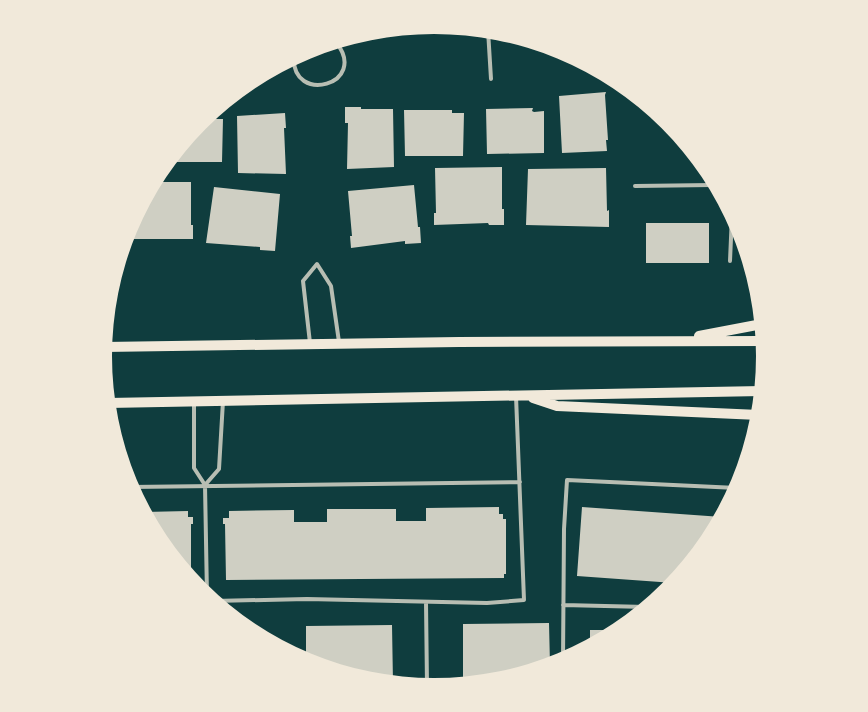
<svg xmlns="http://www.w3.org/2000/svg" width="868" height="712" viewBox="0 0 868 712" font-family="'Zilla Slab',serif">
	<rect width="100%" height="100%" fill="#0f3d3e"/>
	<path fill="#cfcfc3" d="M606,92L605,95L608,140H606L607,151L562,153L559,96Z
		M345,107H361V109H393L394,167L347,169L348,123H345Z
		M533,108L532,111L534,112L544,111V153L487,154L486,109Z
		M404,110H452V113H464L463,156H405Z
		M285,113L286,128H284L286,174L238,173L237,116Z
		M208,115H211V119H223L222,162H167L200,122Z
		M502,167V209H504V225H489L488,223L434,225V213H436L435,168Z
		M606,168L607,211L609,210V227L526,225L528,169Z
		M153,182H191V225H193V239H125L128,229Z
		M414,185L418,227H420L421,243L405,244V241L351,248L350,236H352L348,191Z
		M214,187L280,194L275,251L260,250V247L206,243Z
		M646,223H709V263H646Z
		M499,507V514H503V519H506V574H504V578L226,580L225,524H223V518H229V511L294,510V522H327V509H396V521H426V508Z
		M582,507L722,517L709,540L674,583L577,576Z
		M188,511V517H193V524H191V580L159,540L144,512Z
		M549,623L550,665L498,681L463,684V624Z
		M392,625L393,683L369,681L306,661V626Z
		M590,630H619L590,646Z"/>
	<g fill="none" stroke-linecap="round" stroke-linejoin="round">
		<path stroke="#b8beb3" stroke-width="4" d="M488,30L491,79
			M294,57C291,105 370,85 336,42
			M635,186L712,185
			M730,261L732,215
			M310,343L303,281L317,264L331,286L339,342
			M194,402V468L205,485L219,469L223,401
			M205,485L207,596
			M130,487L520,482
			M213,601L307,599L487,603L524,600L516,396
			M426,602L427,686
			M563,605L647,607
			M563,660L564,529L567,480L737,488"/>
		<path stroke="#f1e9da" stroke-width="10" d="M699,336L762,324
			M104,347L459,342L764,341
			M533,398L557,406L759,415
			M108,403L762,391"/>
	</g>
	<path d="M0 0H868V712H0ZM112 356a322 322 0 1 1 644 0a322 322 0 1 1-644 0Z" fill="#f1e9da" fill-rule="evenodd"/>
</svg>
